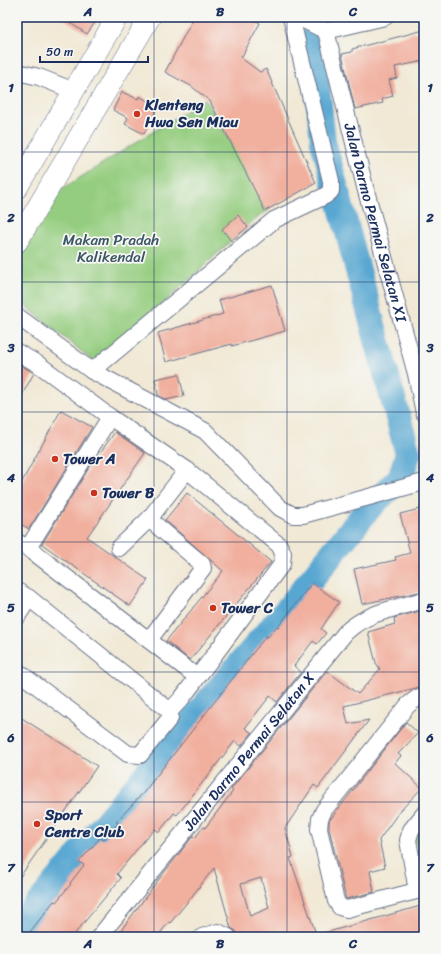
<svg xmlns="http://www.w3.org/2000/svg" width="441" height="954" viewBox="0 0 441 954" font-family="Sriracha,sans-serif">
	<rect width="100%" height="100%" fill="#f6f6f2"/>
	<filter id="ink" filterUnits="userSpaceOnUse"><feTurbulence type="fractalNoise" baseFrequency=".025" numOctaves="2"/><feDisplacementMap in="SourceGraphic" scale="8" xChannelSelector="R" yChannelSelector="G"/><feConvolveMatrix kernelMatrix="1 2 1 2 8 2 1 2 1" color-interpolation-filters="sRGB"/></filter>
	<filter id="wash" filterUnits="userSpaceOnUse"><feTurbulence type="fractalNoise" baseFrequency=".012" numOctaves="4" result="noise"/><feDisplacementMap in="SourceGraphic" scale="16" xChannelSelector="R" yChannelSelector="G"/><feGaussianBlur stdDeviation="0.9" result="paint"/><feColorMatrix in="noise" values="0 0 0 0 0 0 0 0 0 0 0 0 0 0 0 0 0 1.4 0 .05"/><feComposite in="paint" operator="in"/></filter>
	<g filter="url(#wash)">
		<rect width="100%" height="100%" fill="#f1e9d5"/>
		<path fill="#95cd80" stroke="#587e6f" d="M205,99L270,209L254,220L97,364L17,299V242L62,189Z
			M424,832V870H422L414,834Z"/>
		<g fill="none" stroke-linecap="round" stroke-linejoin="round">
			<path stroke="#58a7d2" stroke-width="26" d="M321,18L324,17
				M17,929L167,749L290,606L368,509L400,478L408,454L323,141L312,40"/>
		</g>
		<g id="blocks">
			<path fill="#f1af9e" fill-rule="evenodd" d="M61,17H99L87,34Z
				M194,17H249L260,23L241,58L260,72L266,69L316,183L265,211L210,101L191,86L165,72Z
				M424,30V61L395,67L397,78L389,80L393,96L382,99L383,103L355,109L342,54L352,52V49Z
				M122,92L138,99L139,96L158,106L144,134L125,124L128,118L113,110Z
				M238,215L248,227L231,241L222,229Z
				M272,285L285,331L232,346V344L166,362L158,333L223,314L219,300Z
				M17,363L34,373L17,404Z
				M179,374L184,396L166,400L158,395L155,379Z
				M61,410L92,427L29,529L17,522V491Z
				M115,432L145,453L87,537L148,580L130,606L42,544L87,471Z
				M187,493L271,562L190,660L166,641L223,571L165,520Z
				M424,508V591L362,604L354,569L396,560L395,557L410,553L400,514Z
				M312,583L339,602L321,629L326,633L317,644L313,641L294,666L301,672L277,702L270,696L245,728L252,733L241,746L235,741L177,815L174,813L159,832L155,829L142,843L117,874L121,878L72,937H26L54,901L56,902L71,884L70,883L84,865L79,862L100,838L104,840L118,823L116,822L144,792L266,636L268,637L277,626L278,627Z
				M424,610V686L344,706L348,724L369,720L318,788L314,785L285,828L293,857L290,858L317,937H237L236,931L231,928L214,868L185,905L170,923L169,922L157,937H116L156,883L193,836L195,838L203,827L205,828L233,791L231,789L327,671L358,694L380,669L376,663L368,632L395,624L394,618ZM261,878L269,908L250,916L241,884Z
				M17,715L97,766L17,881Z
				M406,722L418,733L398,754L401,756L395,763L422,788L399,812L379,840L385,867L370,871L374,892L346,899L329,828V821Z
				M424,905V937H321V934Z"/>
		</g>
	</g>
	<g filter="url(#ink)">
		<use href="#blocks" fill-opacity="0" stroke="#667088" stroke-width="1"/>
		<g fill="none" stroke-linecap="round" stroke-linejoin="round">
			<defs>
				<g id="minor">
					<path id="s1" d="M298,17L326,31L365,187L416,374L424,413"/>
					<path d="M326,31L385,17"/>
					<path d="M17,72L39,77L74,91"/>
					<path d="M17,316L92,371L205,431L280,508L293,515H303L424,482"/>
					<path d="M17,352L38,364L110,417L187,470L279,545L283,553L282,564L182,698L170,711"/>
					<path d="M92,371L274,220L325,196L331,191V181L291,17"/>
					<path d="M149,519L202,564L203,568L149,640"/>
					<path d="M17,542L28,548L197,677"/>
					<path d="M28,548L110,417"/>
					<path d="M119,548L149,519L187,470"/>
					<path d="M17,591L29,598L170,711V718L140,755L128,754L17,671"/>
					<path d="M17,617L29,598"/>
					<path d="M424,695L416,699L408,705L324,810L320,819L319,829L336,901L340,907L347,909L424,889"/>
					<path d="M417,891L408,840L411,830L424,814"/>
					<path id="s2" d="M99,937L346,632C368,612 396,608 424,600"/>
					<path d="M202,937L218,932L228,937"/>
				</g>
				<path id="major" d="M17,188L117,17
					M17,242L150,17"/>
			</defs>
			<use href="#minor" stroke="#667088" stroke-width="18"/>
			<use href="#major" stroke="#667088" stroke-width="22"/>
			<use href="#minor" stroke="#fff" stroke-width="16"/>
			<use href="#major" stroke="#fff" stroke-width="21"/>
		</g>
	</g>
	<path fill="none" stroke="#1b2f5e" stroke-width="1" stroke-opacity="0.55" d="M154,17V937M287,17V937M17,152H424M17,282H424M17,412H424M17,542H424M17,672H424M17,802H424"/>
	<g fill="#c8321e" stroke="#f6f6f2" stroke-width="1.5">
		<circle cx="137" cy="114" r="4"/>
		<circle cx="55" cy="459" r="4"/>
		<circle cx="94" cy="493" r="4"/>
		<circle cx="213" cy="608" r="4"/>
		<circle cx="37" cy="824" r="4"/>
	</g>
	<g text-anchor="middle" stroke-width="3.5" stroke-linejoin="round" paint-order="stroke">
		<g font-size="15" font-weight="bold" fill="#1b2f5e" stroke="#f6f6f2" text-anchor="start">
			<text x="145" y="110">Klenteng<tspan x="145" dy="17">Hwa Sen Miau</tspan></text>
			<text x="63" y="464">Tower A</text>
			<text x="102" y="498">Tower B</text>
			<text x="221" y="613">Tower C</text>
			<text x="45" y="820">Sport<tspan x="45" dy="17">Centre Club</tspan></text>
		</g>
		<g font-size="15" fill="#1b2f5e" stroke="#f6f6f2">
			<text dy="5" stroke="none"><textPath href="#s1" startOffset="229">Jalan Darmo Permai Selatan XI</textPath></text>
			<text dy="5" stroke="none"><textPath href="#s2" startOffset="239">Jalan Darmo Permai Selatan X</textPath></text>
		</g>
		<g font-size="15" fill="#3a5666" stroke="#f6f6f2">
			<text x="111" y="245">Makam Pradah<tspan x="111" dy="17">Kalikendal</tspan></text>
		</g>
	</g>
	<rect width="441" height="954" fill="none" stroke="#f6f6f2" stroke-width="44"/>
	<path d="M40 56v6h108v-6" fill="none" stroke="#1b2f5e" stroke-width="2"/>
	<text x="46" y="56" font-size="12" fill="#1b2f5e" stroke="#f6f6f2" stroke-width="3" paint-order="stroke">50 m</text>
	<rect x="22" y="22" width="397" height="910" fill="none" stroke="#1b2f5e" stroke-width="1.5"/>
	<g font-size="13" text-anchor="middle" font-weight="bold" fill="#1b2f5e">
		<text x="88" y="16">A</text>
		<text x="220" y="16">B</text>
		<text x="353" y="16">C</text>
		<text x="11" y="92">1</text>
		<text x="430" y="92">1</text>
		<text x="11" y="222">2</text>
		<text x="430" y="222">2</text>
		<text x="11" y="352">3</text>
		<text x="430" y="352">3</text>
		<text x="11" y="482">4</text>
		<text x="430" y="482">4</text>
		<text x="11" y="612">5</text>
		<text x="430" y="612">5</text>
		<text x="11" y="742">6</text>
		<text x="430" y="742">6</text>
		<text x="11" y="872">7</text>
		<text x="430" y="872">7</text>
		<text x="88" y="948">A</text>
		<text x="220" y="948">B</text>
		<text x="353" y="948">C</text>
	</g>
</svg>
